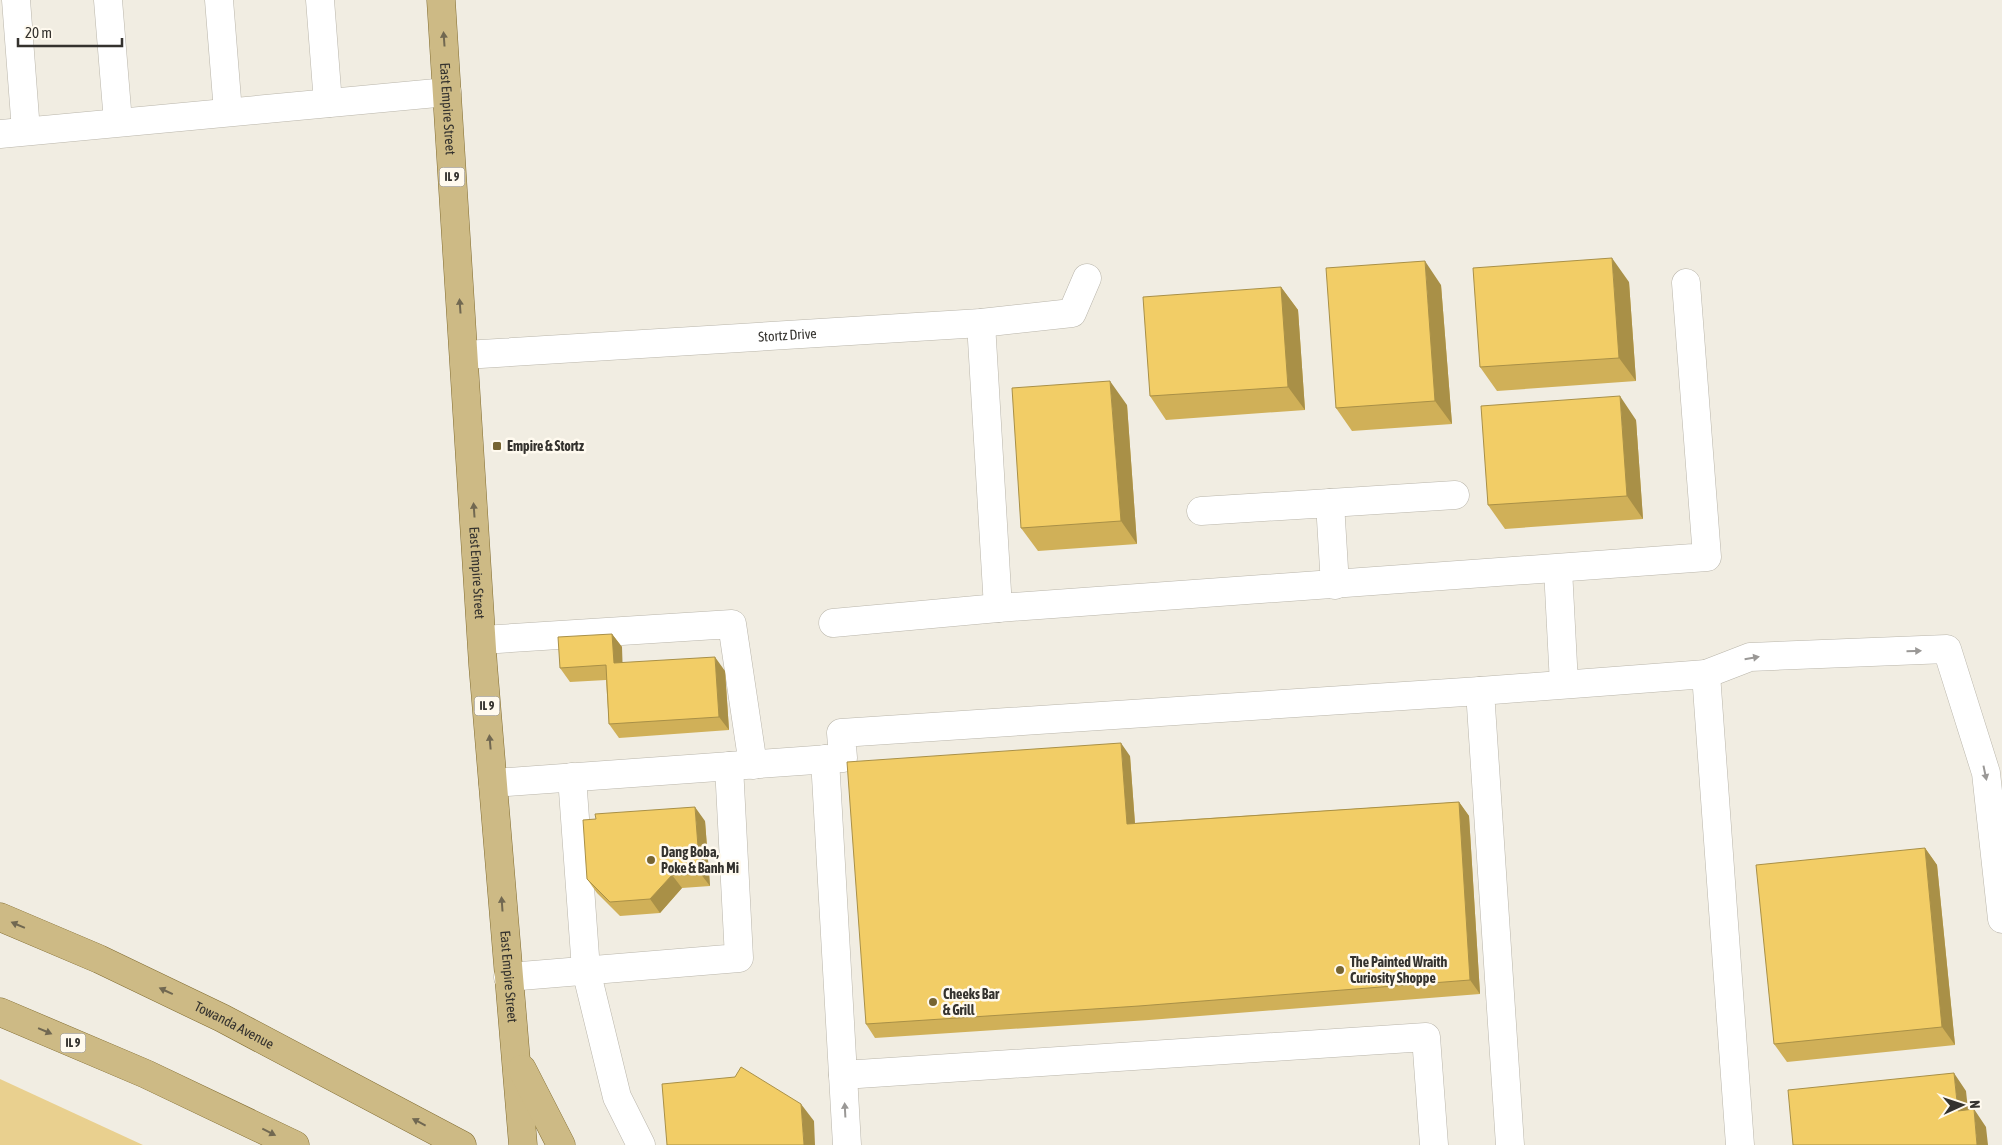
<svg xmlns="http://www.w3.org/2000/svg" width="2002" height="1145" viewBox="0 0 2002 1145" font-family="'Asap Condensed',sans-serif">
	<rect width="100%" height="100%" fill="#f1ede2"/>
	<path fill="#e9d08f" d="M0,1079L143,1145H0Z"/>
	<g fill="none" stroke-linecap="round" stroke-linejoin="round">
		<defs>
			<g id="minor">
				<path d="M16,0L26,131"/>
				<path d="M108,0L118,122"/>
				<path d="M219,0L228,112"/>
				<path d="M320,0L328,103"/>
				<path d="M0,134L447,92"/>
				<path d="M981,323L998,608L1707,557L1686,283"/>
				<path id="s1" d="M464,355L981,323L1072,313L1087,278"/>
				<path d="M1330,503L1455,495"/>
				<path d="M1201,511L1330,503L1335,585"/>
				<path d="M1558,569L1564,684"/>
				<path d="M833,623L998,608"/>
				<path d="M482,640L732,624L753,765"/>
				<path d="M1706,674L1750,657L1947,649L1986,773L2002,919"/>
				<path d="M825,759L843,1075L1426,1037L1434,1145"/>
				<path d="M572,777L586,970L617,1097L641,1145"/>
				<path d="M493,783L843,758L841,733L1480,691"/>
				<path d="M508,977L739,958L729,766"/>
				<path d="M843,1075L847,1145"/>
				<path d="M1510,1145L1480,691L1706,674L1740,1145"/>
			</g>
			<g id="major">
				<path id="s2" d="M441,0L483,665L523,1145"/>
				<path id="s3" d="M0,917L99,959L222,1018L462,1145"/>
				<path d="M0,1012L146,1074L295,1145"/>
				<path d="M522,1069L561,1145"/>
			</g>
		</defs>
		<use href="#minor" stroke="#b9b5aa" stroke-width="29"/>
		<use href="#major" stroke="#816c31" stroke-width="29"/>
		<use href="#minor" stroke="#fff" stroke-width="28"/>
		<use href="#major" stroke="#cdba85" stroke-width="28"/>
	</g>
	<path fill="#d0b058" d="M1629,282L1636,381L1497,391L1480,367Z
		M1441,285L1452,424L1352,431L1336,408Z
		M1281,287L1298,310L1305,410L1166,420L1150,396Z
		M1127,405L1137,544L1038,551L1021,528Z
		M1636,420L1643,519L1505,529L1488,505Z
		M612,634L622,647V663L725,671L729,730L619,738L609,724L606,680L570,682L560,668Z
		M1130,756L1135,823L1459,802L1469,816L1480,994L1149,1020L875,1038L866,1024Z
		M705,821L710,886L682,888L660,913L620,916L597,893L587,879Z
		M1925,848L1937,865L1955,1045L1787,1062L1774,1044Z"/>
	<path fill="#a99047" d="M1612,258L1629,282L1636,381L1619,358Z
		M1425,261L1441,285L1452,424L1435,401Z
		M1281,287L1298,310L1305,410L1288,387Z
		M1110,381L1127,405L1137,544L1121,521Z
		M1620,396L1636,420L1643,519L1627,496Z
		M612,634L622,647L623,677L614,663Z
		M715,657L725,671L729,730L719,717Z
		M1121,743L1130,756L1136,838L1127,824Z
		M1459,802L1469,816L1480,994L1470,980Z
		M695,807L705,821L710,886L700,873Z
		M1925,848L1937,865L1955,1045L1942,1027Z
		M672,875L682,888L660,913L650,899Z
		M1954,1073L1966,1091L1970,1129L1958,1111Z
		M801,1104L814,1121L815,1145H804Z
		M1974,1109L1986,1127L1988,1145H1977Z"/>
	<path fill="#f2cd66" stroke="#a99047" d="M1612,258L1619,358L1480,367L1473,268Z
		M1425,261L1435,401L1336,408L1326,268Z
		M1281,287L1288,387L1150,396L1143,297Z
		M1110,381L1121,521L1021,528L1012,388Z
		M1620,396L1627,496L1488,505L1481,406Z
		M612,634L614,663L715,657L719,717L609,724L606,665L560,668L558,637Z
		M1121,743L1127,824L1459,802L1470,980L1139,1006L866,1024L847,762Z
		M695,807L700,873L672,875L650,899L610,902L587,879L583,820L596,819L595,814Z
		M1925,848L1942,1027L1774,1044L1756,865Z
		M741,1067L801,1104L804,1145H667L662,1084L735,1077Z
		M1954,1073L1958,1111L1974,1109L1977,1145H1793L1788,1090Z"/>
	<defs><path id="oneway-solid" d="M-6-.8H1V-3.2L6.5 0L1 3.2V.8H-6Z" transform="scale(1.25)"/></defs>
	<g fill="#716851">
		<use href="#oneway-solid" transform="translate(444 39) rotate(-94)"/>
		<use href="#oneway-solid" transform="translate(460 306) rotate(-94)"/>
		<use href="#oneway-solid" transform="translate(474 510) rotate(-94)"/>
		<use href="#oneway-solid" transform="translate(490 742) rotate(-95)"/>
		<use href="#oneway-solid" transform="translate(502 904) rotate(-94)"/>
		<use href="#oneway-solid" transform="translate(18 925) rotate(-157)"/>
		<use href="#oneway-solid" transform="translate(166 991) rotate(-155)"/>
		<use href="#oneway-solid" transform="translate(45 1031) rotate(23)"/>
		<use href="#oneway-solid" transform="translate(419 1122) rotate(-152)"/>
		<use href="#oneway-solid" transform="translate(269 1132) rotate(27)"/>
	</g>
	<g fill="#9a9896">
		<use href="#oneway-solid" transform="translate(1914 651) rotate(-2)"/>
		<use href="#oneway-solid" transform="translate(1752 658) rotate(-10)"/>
		<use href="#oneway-solid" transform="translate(1985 773) rotate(78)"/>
		<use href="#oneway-solid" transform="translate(845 1110) rotate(-93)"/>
	</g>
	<g fill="#766432" stroke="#fffaef" stroke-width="2">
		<rect x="492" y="441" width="10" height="10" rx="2.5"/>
		<circle cx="651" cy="860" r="5"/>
		<circle cx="1340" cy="970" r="5"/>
		<circle cx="933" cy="1002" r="5"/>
	</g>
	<g text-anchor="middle" stroke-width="5" stroke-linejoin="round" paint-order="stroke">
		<g fill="#fffaef" stroke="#716e68" stroke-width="1">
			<rect x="439.5" y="167.5" width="25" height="19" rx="4"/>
			<rect x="474.5" y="696.5" width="25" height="19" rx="4"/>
			<rect x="60.5" y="1033.5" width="25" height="19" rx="4"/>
		</g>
		<g font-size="12" font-weight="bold" fill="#34322e">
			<text x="452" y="181">IL 9</text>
			<text x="487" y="710">IL 9</text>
			<text x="73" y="1047">IL 9</text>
		</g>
		<g font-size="14" fill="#34322e" stroke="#fffaef">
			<text dy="5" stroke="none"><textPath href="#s2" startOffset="109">East Empire Street</textPath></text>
			<text dy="5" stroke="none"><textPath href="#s1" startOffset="324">Stortz Drive</textPath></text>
			<text dy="5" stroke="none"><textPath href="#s2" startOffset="574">East Empire Street</textPath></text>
			<text dy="5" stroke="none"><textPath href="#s2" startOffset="979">East Empire Street</textPath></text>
			<text dy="5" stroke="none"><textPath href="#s3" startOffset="258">Towanda Avenue</textPath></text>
		</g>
		<g font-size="14" font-weight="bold" fill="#34322e" stroke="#fffaef" text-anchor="start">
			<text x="507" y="451">Empire &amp; Stortz</text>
			<text x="661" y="857">Dang Boba,<tspan x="661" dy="16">Poke &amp; Banh Mi</tspan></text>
			<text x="1350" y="967">The Painted Wraith<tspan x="1350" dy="16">Curiosity Shoppe</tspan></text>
			<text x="943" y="999">Cheeks Bar<tspan x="943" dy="16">&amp; Grill</tspan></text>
		</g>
	</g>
	<g transform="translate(1962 1105) rotate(87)" stroke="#fffaef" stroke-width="4" paint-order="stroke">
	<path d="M0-4L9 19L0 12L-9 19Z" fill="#34322e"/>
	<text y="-8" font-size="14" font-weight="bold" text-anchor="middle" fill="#34322e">N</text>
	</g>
	<path d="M18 38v8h104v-8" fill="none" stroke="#34322e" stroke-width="2.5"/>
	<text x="25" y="38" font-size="15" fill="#34322e" stroke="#fffaef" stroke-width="4" paint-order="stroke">20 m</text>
</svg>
